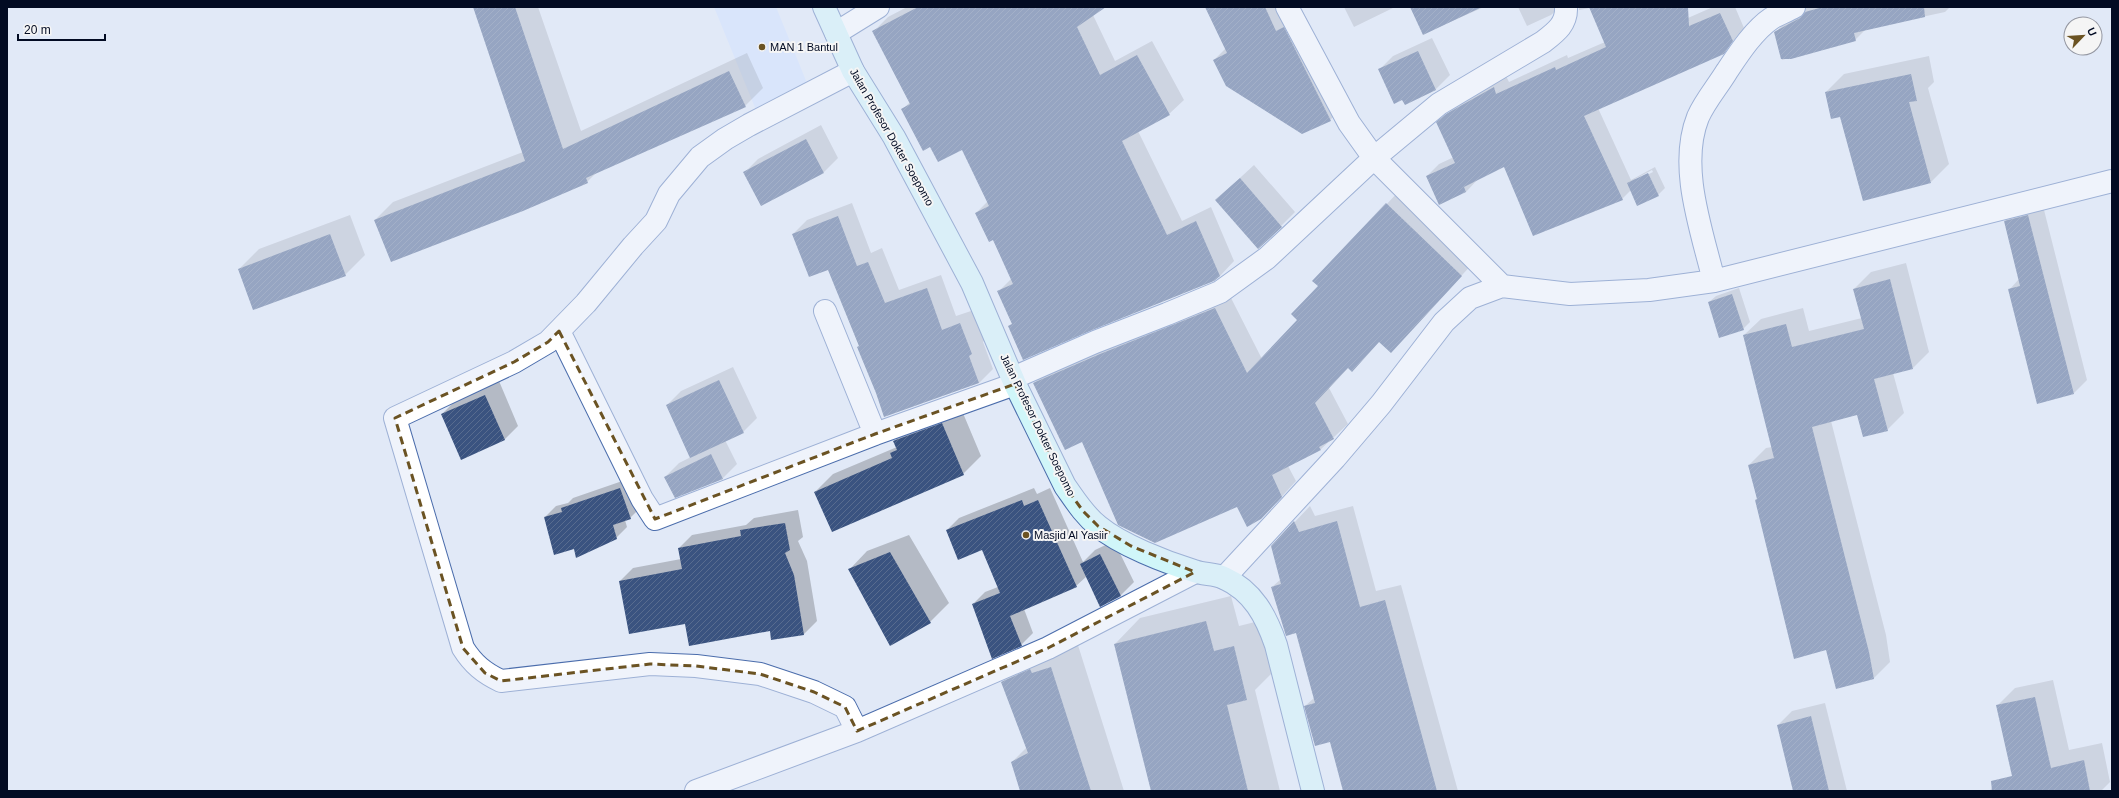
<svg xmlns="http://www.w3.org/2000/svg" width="2119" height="798" viewBox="0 0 2119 798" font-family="Arial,sans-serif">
	<defs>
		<pattern id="building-hatch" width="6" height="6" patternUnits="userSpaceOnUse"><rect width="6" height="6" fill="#3a5380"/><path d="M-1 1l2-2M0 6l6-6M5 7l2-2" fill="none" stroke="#586c8f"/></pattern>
	</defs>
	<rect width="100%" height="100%" fill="#e1e9f7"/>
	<path fill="#cee0ff" d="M714,7H776L809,88L756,110Z"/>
	<path fill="#0003" fill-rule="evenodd" d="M474,7H538L581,131L747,53L763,88L745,106L597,172L587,182L375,220L393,202L523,152Z
		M907,7H1104L1093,15L1115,61L1152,41L1184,100L1169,114L1138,131L1182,221L1211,207L1234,261L1220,276L1009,326L1013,323L998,292L1012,278L993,239L976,213L988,201L962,148L930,146L903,109L910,102L873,32L888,17Z
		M1206,7H1292L1295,13L1302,10L1349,102L1330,120L1214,60L1226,48Z
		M1344,7H1395L1354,27Z
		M1411,7H1484L1423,34Z
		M1518,7H1560L1551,15L1527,26Z
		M1579,7H1655L1665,28L1713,7H1735L1744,28L1723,53L1598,108L1631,180L1655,167L1665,188L1658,195L1631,190L1622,199L1505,165L1478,179L1466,192L1427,176L1439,164L1454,157L1438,123L1460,102L1506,76L1509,82L1567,55L1568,58L1605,42L1590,8L1579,10ZM1652,170L1653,172L1635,181V179Z
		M1807,7H1950L1945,12L1866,29L1855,40L1782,60L1775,33L1791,16Z
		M1432,38L1450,75L1436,89L1405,103L1379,70L1393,56Z
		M1929,56L1934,82L1928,88L1949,164L1931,182L1826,92L1844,74Z
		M821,125L838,158L824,172L761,205L744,173L758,159Z
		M1254,165L1295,212L1281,226L1216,200Z
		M1401,189L1475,261L1405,337L1380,341L1352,371L1348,367L1329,388L1348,424L1320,450L1288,466L1296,481L1276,503L1237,506L1082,441L1034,383L1049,368L1229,294L1262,359L1298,320L1319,286L1314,281Z
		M2042,202L2087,380L2073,394L2009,290L2019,279L2005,221L2019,207Z
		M852,203L871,253L882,248L899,290L941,275L956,316L974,310L985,340L983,342L993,369L979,383L877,392L829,269L793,234L807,220Z
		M350,215L365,255L345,275L239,269L259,249Z
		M1906,263L1929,352L1913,368L1893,373L1904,413L1887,430L1858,414L1831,421L1886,635L1890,662L1874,678L1837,688L1827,649L1756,500L1757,498L1749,465L1766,448L1772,447L1744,335L1761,319L1803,308L1809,331L1862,318L1854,289L1871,272Z
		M1739,288L1750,322L1743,329L1709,302L1716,296Z
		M733,367L757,418L743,432L725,440L737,464L723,478L675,497L665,477L679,463L691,457L667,405L681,391Z
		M499,381L518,426L504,440L442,414L456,400Z
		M960,406L981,456L963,474L815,492L833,474L897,447L894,441L912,423Z
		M631,478L641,507L630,518L625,520L627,527L616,538L574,548L545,517L556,506L568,503L573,498Z
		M1034,488L1037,494L1050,488L1083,562L1095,550L1114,541L1134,582L1120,596L1087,576L1076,586L1024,609L1033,633L1021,645L973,604L985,592L998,587L983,549L947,530L959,518Z
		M1310,506L1315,516L1353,506L1376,591L1401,585L1458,791H1344L1330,741L1305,706L1314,698L1297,632L1272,587L1281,579L1272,546Z
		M798,510L803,537L798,541L807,561L817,621L804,634L772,639L771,630L686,623L620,581L633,568L681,559L679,548L692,535L746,525L754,518Z
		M909,535L949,603L930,622L849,570L867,551Z
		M1231,596L1239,626L1259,621L1272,673L1255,690L1280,791H1152L1115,644L1140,618Z
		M1077,642L1124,791H1021L1012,762L1027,747L1002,682L1028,657Z
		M2053,680L2069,750L2102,743L2110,782L2101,791H1989L2000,781L2013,776L1997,706L2015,688Z
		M1825,703L1847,791H1795L1778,725L1792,711Z"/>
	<path fill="url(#building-hatch)" d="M473,7H515L563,149L729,71L746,107L586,178L588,183L523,211L391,262L374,220L525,161Z
		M918,7H1106L1077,27L1100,75L1137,55L1170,115L1122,141L1167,235L1196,221L1220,276L1214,281L1090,331L1023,360L1008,326L1012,324L997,291L1013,284L993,240L989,242L975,213L989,206L962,150L938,162L930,147L923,151L901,109L910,104L872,31Z
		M1205,7H1265L1276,31L1284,27L1331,121L1302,134L1226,86L1213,60L1227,53Z
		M1410,7H1482L1423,35Z
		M1589,7H1688L1689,26L1720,13L1733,41L1724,54L1584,116L1623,200L1533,236L1504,167L1464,187L1466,192L1439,205L1426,176L1455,163L1436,122L1446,114L1494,87L1496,94L1555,67L1556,70L1606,47Z
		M1823,7H1924L1925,17L1854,33L1856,41L1791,59H1781L1774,32L1800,18L1805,12Z
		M1418,51L1436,90L1405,105L1402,100L1394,104L1378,69Z
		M1911,74L1917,101L1909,102L1931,183L1863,201L1840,117L1831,119L1825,92Z
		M806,139L824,173L761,206L743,172Z
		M1648,173L1659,196L1637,206L1627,183Z
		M1240,178L1282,227L1258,249L1215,200Z
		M1386,203L1462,276L1391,353L1379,342L1352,372L1348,368L1315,403L1334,439L1319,447L1321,450L1272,475L1282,497L1261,519L1247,527L1237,507L1155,543L1118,525L1082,442L1065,450L1033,383L1100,354L1215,308L1247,373L1297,320L1291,314L1318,286L1312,281Z
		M2028,215L2074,394L2037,404L2008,289L2020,286L2004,221Z
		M838,216L857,266L868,262L885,303L927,288L942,330L960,323L972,354L969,356L979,383L884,417L876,393L857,347L859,346L828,270L809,277L792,234Z
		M330,234L346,276L253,310L238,269Z
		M1890,279L1913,369L1874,379L1888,431L1863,437L1857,415L1812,427L1869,652L1874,679L1836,689L1826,650L1794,659L1755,500L1757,499L1748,465L1774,458L1743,335L1786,324L1792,347L1864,329L1853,289Z
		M1732,294L1744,330L1719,338L1708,302Z
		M719,380L744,433L690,458L666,405Z
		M485,395L505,440L461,460L441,414Z
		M942,423L964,475L832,532L814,492L892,458L890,453L897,450L893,441Z
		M711,454L723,479L675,498L664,477Z
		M620,488L631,519L613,525L617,539L576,558L574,549L554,555L544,517L562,512L561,508Z
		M1022,500L1024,506L1038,500L1077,587L1010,616L1022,646L992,659L972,604L1000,593L982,550L958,560L946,530Z
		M1294,521L1299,532L1337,521L1360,607L1385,600L1437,791H1343L1330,742L1315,746L1304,706L1315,703L1296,633L1286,636L1271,587L1281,584L1271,546Z
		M785,523L790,550L785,553L794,575L804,635L771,640L770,631L689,646L685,624L629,634L619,581L682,569L678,548L741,536L740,530Z
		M890,552L931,623L890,646L848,569Z
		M1100,554L1121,596L1100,607L1080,564Z
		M1206,621L1214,651L1234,646L1247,700L1227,705L1248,791H1151L1114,644Z
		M1051,667L1091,791H1020L1011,762L1028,753L1001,682L1030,669L1032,673Z
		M2035,697L2051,768L2084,760L2090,791H1992L1991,781L2012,776L1996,705Z
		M1811,716L1829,791H1793L1777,725Z"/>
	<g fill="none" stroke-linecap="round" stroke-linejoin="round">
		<defs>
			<path id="street" d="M1287,7L1349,123L1374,158L1502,286
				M836,33L878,7
				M853,71L749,125L725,139L700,157L669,194L656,221L633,246L586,303L548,342L514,362L395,418L463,648C473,664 484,673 501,681L650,664L696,666L760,674L814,692L845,707L857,731
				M1714,281C1702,231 1678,167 1698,117C1705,101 1718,86 1727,71C1739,53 1754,30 1772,18C1779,14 1787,11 1794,7
				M825,311L875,434
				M559,331L642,499L655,519L875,434L1015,384
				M1013,378L1095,342L1167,314L1220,292L1267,258L1374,158L1439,104L1543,42C1556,32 1567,24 1566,7
				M1224,578L1335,458L1381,404L1444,322L1470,298L1502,286L1570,294L1649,290L1714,281L2112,181
				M696,791L857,731L1048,648L1195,572"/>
			<path id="secondary" d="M824,7L853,71L894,137L972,283L1015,384L1065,486C1075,500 1084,515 1098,526C1121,545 1165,562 1194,571C1204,575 1214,573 1224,578C1253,591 1266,616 1276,645L1313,791"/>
		</defs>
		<use href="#street" stroke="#4b6dac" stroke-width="24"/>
		<use href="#secondary" stroke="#4b6dac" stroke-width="24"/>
		<use href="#street" stroke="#fff" stroke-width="22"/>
		<use href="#secondary" stroke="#d0f6f9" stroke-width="22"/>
	</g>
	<path d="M0 0H2119V798H0ZM559,331L655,519L875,434L1015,384L1065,486L1083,511L1098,526L1131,546L1195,572L1048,648L857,731L845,707L814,692L760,674L696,666L650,664L501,681L485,673L463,648L395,418L514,362L548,342Z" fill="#e1e9f7" fill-opacity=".55" fill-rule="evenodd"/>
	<path fill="none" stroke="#6b5323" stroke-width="3" stroke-dasharray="8 5" stroke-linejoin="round" d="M559,331L655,519L875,434L1015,384L1065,486L1083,511L1098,526L1131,546L1195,572L1048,648L857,731L845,707L814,692L760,674L696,666L650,664L501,681L485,673L463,648L395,418L514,362L548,342Z"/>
	<g fill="#6b5323" stroke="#f5f5f5" stroke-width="1.5">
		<circle cx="762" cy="47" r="4"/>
		<circle cx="1026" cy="535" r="4"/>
	</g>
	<g text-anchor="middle" stroke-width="4" stroke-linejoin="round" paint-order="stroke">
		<g font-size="11" fill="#020b23" stroke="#f5f5f5" text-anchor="start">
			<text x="770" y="51">MAN 1 Bantul</text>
			<text x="1034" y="539">Masjid Al Yasiir</text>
		</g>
		<g font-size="11" fill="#020b23" stroke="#f5f5f5">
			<text transform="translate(892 137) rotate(60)" y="4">Jalan Profesor Dokter Soepomo</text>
			<text transform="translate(1038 425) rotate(64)" y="4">Jalan Profesor Dokter Soepomo</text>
		</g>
	</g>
	<rect width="2119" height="798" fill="none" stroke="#020b23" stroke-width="16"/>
	<g transform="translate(2083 36) rotate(65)"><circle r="19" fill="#f5f5f5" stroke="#9497a1"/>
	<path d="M0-3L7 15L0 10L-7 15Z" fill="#6b5323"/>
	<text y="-6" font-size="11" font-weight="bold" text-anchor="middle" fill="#020b23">U</text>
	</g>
	<path d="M18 34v6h87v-6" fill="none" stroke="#020b23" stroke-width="2"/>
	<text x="24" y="34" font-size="12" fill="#020b23" stroke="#f5f5f5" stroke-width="3" paint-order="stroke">20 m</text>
</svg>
